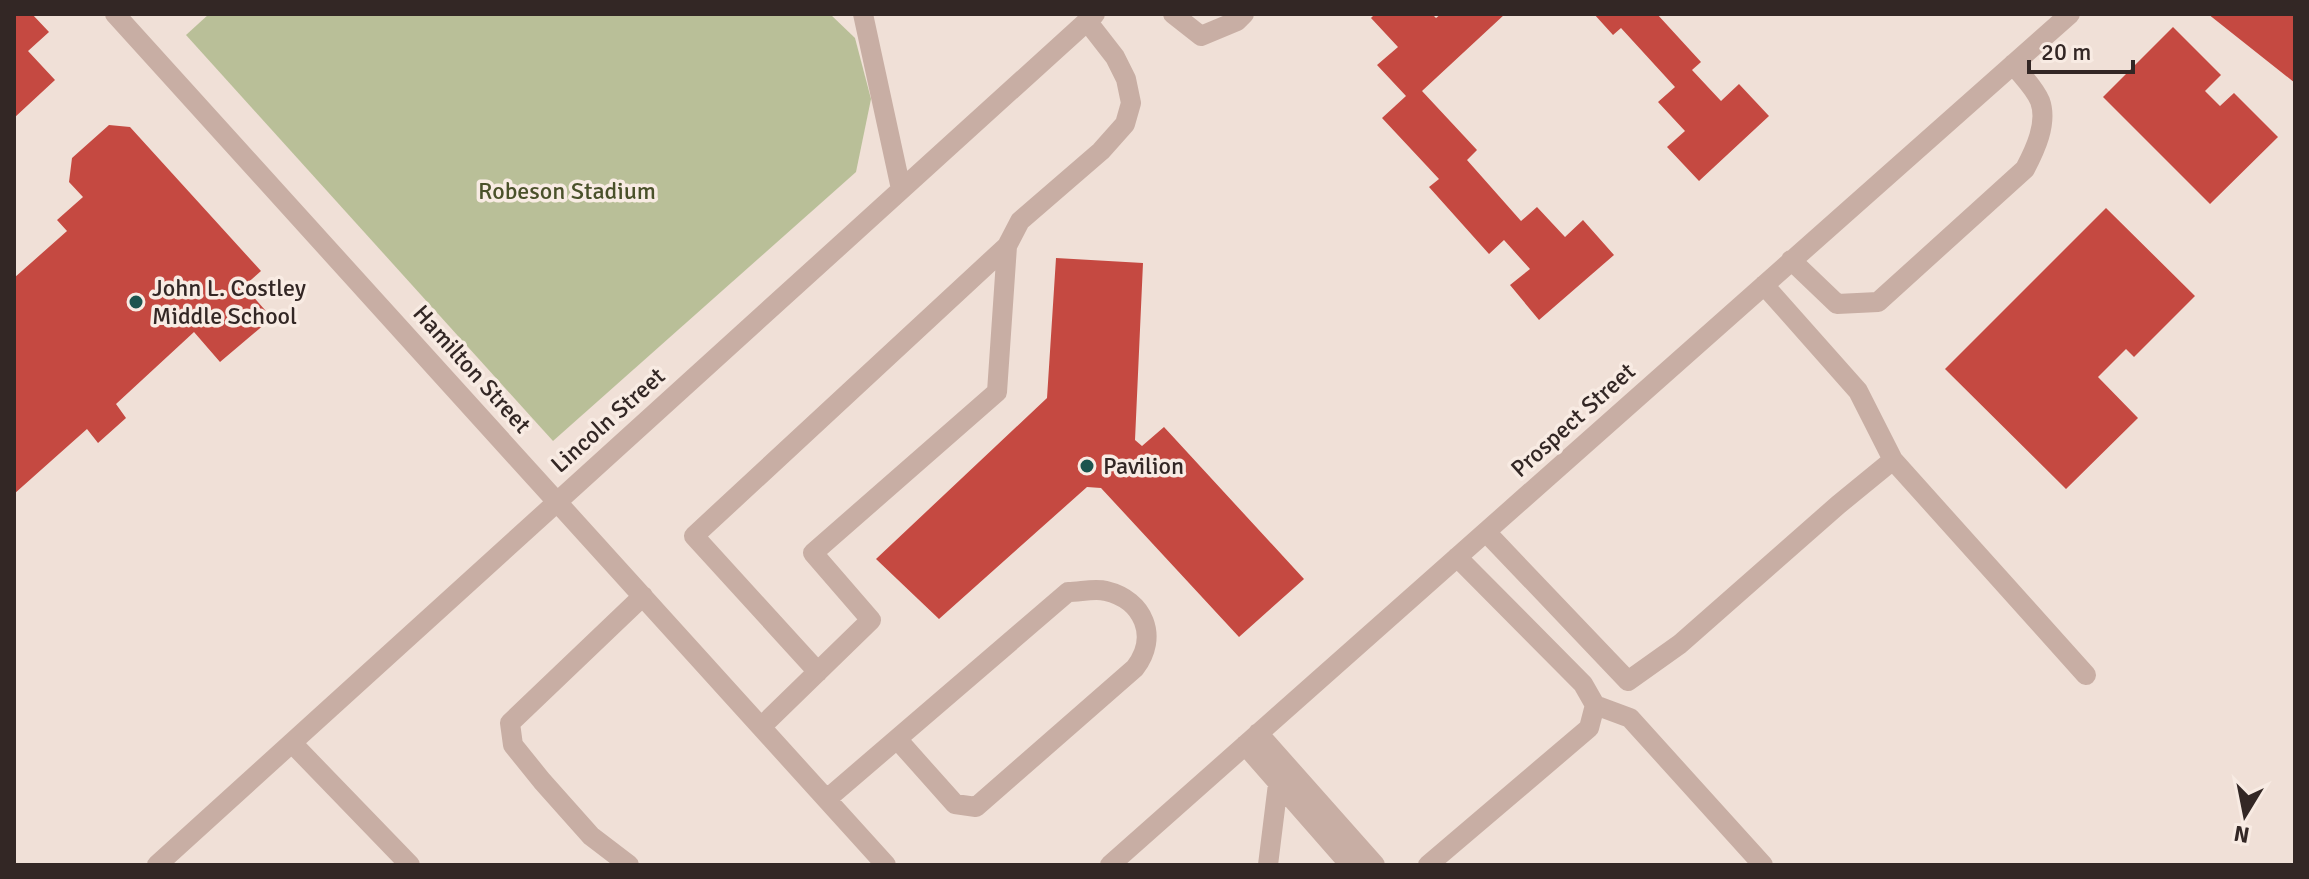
<svg xmlns="http://www.w3.org/2000/svg" width="2309" height="879" viewBox="0 0 2309 879" font-family="Signika,sans-serif">
	<rect width="100%" height="100%" fill="#f0e0d7"/>
	<path fill="#b9bf98" d="M209,14H830L855,38L871,99L856,172L553,441L186,35Z"/>
	<path fill="#c54941" d="M14,14H32L49,32L28,51L55,80L14,118Z
		M1375,14H1432L1436,18L1441,14H1505L1422,91L1477,150L1467,160L1521,221L1537,207L1565,237L1583,220L1614,255L1539,320L1510,285L1530,269L1504,240L1489,254L1429,187L1439,179L1382,118L1406,96L1377,65L1398,47L1371,18Z
		M1594,14H1657L1701,62L1692,70L1721,101L1739,84L1769,116L1699,181L1667,147L1685,131L1658,102L1675,87L1621,28L1613,35Z
		M2208,14H2295V83Z
		M2173,27L2221,75L2205,91L2220,106L2234,93L2278,137L2210,204L2103,97Z
		M109,125L130,127L261,271L244,286L272,318L220,362L194,332L116,404L126,418L98,443L87,429L14,494V278L67,231L57,220L83,197L69,182L72,158Z
		M2106,208L2195,296L2134,357L2126,349L2098,377L2138,418L2066,489L1945,369Z
		M1056,258L1143,263L1135,440L1142,446L1164,427L1304,579L1239,637L1101,488L1087,487L939,619L876,559L1047,398Z"/>
	<g fill="none" stroke-linecap="round" stroke-linejoin="round">
		<path stroke="#c8aea4" stroke-width="20" d="M115,14L886,865
			M863,14L901,189
			M1173,14L1201,36L1237,21L1244,14
			M1007,246L1020,221L1101,151L1125,124L1131,103L1126,79L1115,57L1087,21
			M1791,260L1837,304L1878,302L2025,169C2035,150 2048,123 2040,101C2035,88 2021,75 2013,64
			M1893,460L2086,675
			M1486,532L1628,681L1680,644L1838,505L1893,460L1858,391L1764,285
			M1595,705L1630,718L1763,865
			M761,727L871,620L813,553L997,392L1007,246L694,536L818,672
			M1258,733L1375,865
			M292,743L410,865
			M1245,745L1350,865
			M827,799L1068,592C1080,592 1095,588 1106,591C1144,600 1159,637 1135,668L976,807L955,804L897,739
			M157,865L1095,14
			M629,865L591,836L542,781L513,745L510,723L643,596
			M1110,865L2070,14
			M1268,865L1278,784
			M1428,865L1589,728L1595,705L1583,684L1457,557"/>
	</g>
	<g fill="#1c544e" stroke="#f8ebe3" stroke-width="3">
		<circle cx="136" cy="302" r="8"/>
		<circle cx="1087" cy="466" r="8"/>
	</g>
	<g text-anchor="middle" stroke-width="7" stroke-linejoin="round" paint-order="stroke">
		<g font-size="24" fill="#4a512a" stroke="#f8ebe3">
			<text x="567" y="199">Robeson Stadium</text>
		</g>
		<g font-size="24" fill="#332725" stroke="#f8ebe3" text-anchor="start">
			<text x="152" y="296">John L. Costley<tspan x="152" dy="28">Middle School</tspan></text>
			<text x="1103" y="474">Pavilion</text>
		</g>
		<g font-size="24" fill="#332725" stroke="#f8ebe3">
			<text transform="translate(472 369) rotate(48)" y="8">Hamilton Street</text>
			<text transform="translate(608 420) rotate(-42)" y="8">Lincoln Street</text>
			<text transform="translate(1573 420) rotate(-42)" y="8">Prospect Street</text>
		</g>
	</g>
	<rect width="2309" height="879" fill="none" stroke="#332725" stroke-width="32"/>
	<g transform="translate(2245 815) rotate(190)" stroke="#f8ebe3" stroke-width="6" paint-order="stroke">
	<path d="M0-6L14 30L0 20L-14 30Z" fill="#332725"/>
	<text y="-12" font-size="22" font-weight="bold" text-anchor="middle" fill="#332725">N</text>
	</g>
	<path d="M2029 60v12h104v-12" fill="none" stroke="#332725" stroke-width="4"/>
	<text x="2041" y="60" font-size="24" fill="#332725" stroke="#f8ebe3" stroke-width="6" paint-order="stroke">20 m</text>
</svg>
